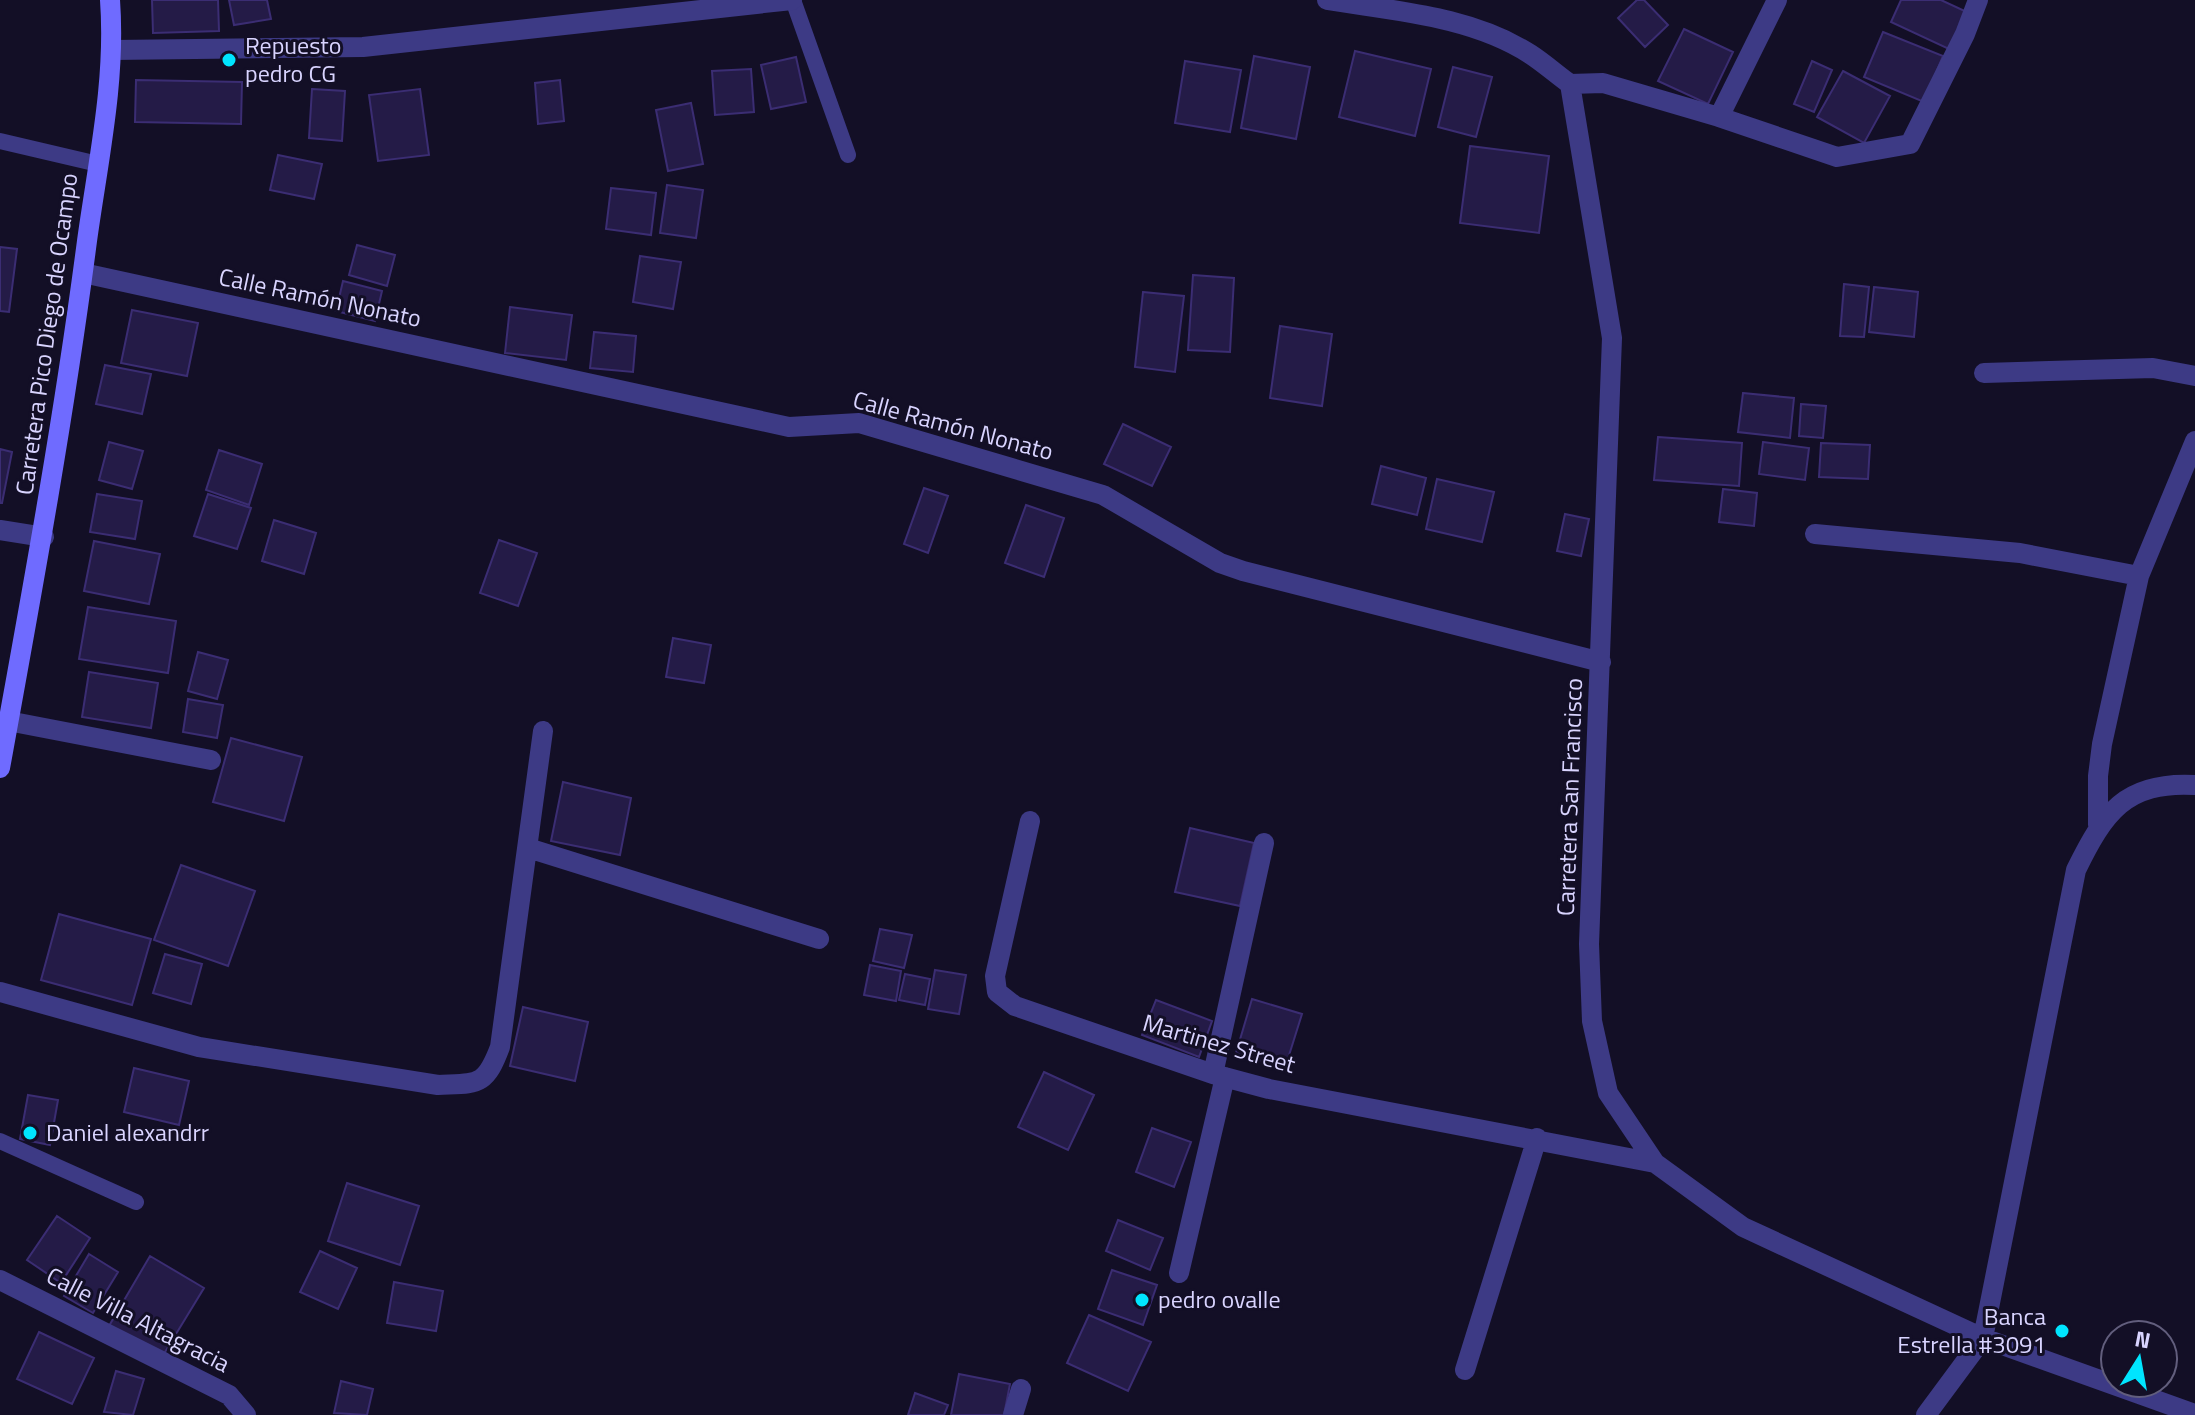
<svg xmlns="http://www.w3.org/2000/svg" width="2195" height="1415" viewBox="0 0 2195 1415" font-family="'Titillium Web',sans-serif">
	<rect width="100%" height="100%" fill="#130f26"/>
	<path fill="#241b47" stroke="#3b2d73" stroke-width="2" d="M152,0H218L219,31L153,33Z
		M229,0H267L271,19L234,25Z
		M1637,0H1644L1668,25L1645,47L1618,18Z
		M1901,0H1941L1969,13L1951,50L1891,22Z
		M1684,29L1733,52L1708,104L1658,81Z
		M1883,32L1943,56L1924,102L1864,77Z
		M1355,51L1431,69L1415,136L1339,117Z
		M1254,56L1310,67L1296,139L1241,128Z
		M796,57L806,102L771,109L761,65Z
		M1185,61L1241,70L1230,132L1175,123Z
		M1812,61L1832,70L1814,112L1794,104Z
		M1453,67L1492,77L1476,137L1438,127Z
		M751,69L754,112L715,115L712,71Z
		M1843,71L1890,96L1864,143L1817,117Z
		M136,80L242,82L241,124L135,122Z
		M560,80L564,121L538,124L535,83Z
		M312,89L345,91L342,141L309,138Z
		M420,89L429,155L378,161L369,95Z
		M691,103L703,164L668,171L656,110Z
		M1470,146L1549,156L1539,233L1460,223Z
		M278,155L322,164L314,199L270,190Z
		M667,185L703,190L696,238L660,233Z
		M611,188L656,193L651,235L606,229Z
		M357,245L395,255L387,286L349,275Z
		M0,247L17,249L9,312L0,311Z
		M640,256L681,262L673,309L633,302Z
		M1193,275L1234,278L1230,352L1188,350Z
		M343,281L382,291L375,321L336,311Z
		M1844,284L1869,287L1864,337L1840,336Z
		M1874,287L1918,292L1914,337L1869,332Z
		M1143,292L1184,296L1175,372L1135,367Z
		M510,307L572,315L566,360L505,353Z
		M132,310L198,323L187,376L121,363Z
		M1280,326L1332,334L1322,406L1270,398Z
		M594,332L636,336L633,372L590,368Z
		M105,365L151,374L142,414L96,404Z
		M1743,393L1794,398L1790,438L1738,432Z
		M1801,404L1826,406L1823,438L1799,436Z
		M1123,424L1171,447L1152,486L1104,464Z
		M1658,437L1742,443L1739,486L1654,480Z
		M109,442L143,451L132,489L99,480Z
		M1763,442L1809,448L1805,480L1759,474Z
		M1821,443L1870,445L1868,479L1819,477Z
		M0,449L12,452L2,503H0Z
		M219,450L262,464L249,505L206,490Z
		M1381,466L1426,478L1417,515L1372,504Z
		M1437,479L1494,492L1482,542L1426,529Z
		M924,488L948,496L928,553L904,544Z
		M1723,489L1757,493L1754,526L1719,522Z
		M97,494L142,501L135,539L90,532Z
		M208,494L251,508L237,549L194,536Z
		M1026,505L1064,518L1044,577L1005,563Z
		M1565,514L1589,519L1581,556L1557,551Z
		M274,520L316,533L304,574L262,561Z
		M499,540L537,553L518,606L480,593Z
		M94,541L160,554L149,604L84,591Z
		M88,607L176,621L168,673L79,659Z
		M673,638L711,645L704,683L666,677Z
		M198,652L228,660L217,699L188,691Z
		M89,672L158,683L151,728L82,717Z
		M188,699L223,705L217,738L183,732Z
		M231,738L302,757L284,821L213,802Z
		M563,782L631,798L620,855L551,841Z
		M1190,828L1254,843L1240,906L1175,892Z
		M181,865L255,891L228,966L154,940Z
		M59,914L151,939L132,1005L41,980Z
		M880,929L912,935L904,968L873,961Z
		M165,954L202,964L191,1004L153,993Z
		M870,965L901,971L896,1001L864,995Z
		M935,970L966,975L959,1014L928,1009Z
		M905,974L930,979L925,1005L899,1000Z
		M1252,999L1302,1014L1285,1068L1236,1053Z
		M1156,1000L1212,1021L1199,1057L1142,1035Z
		M523,1007L588,1022L575,1081L510,1066Z
		M134,1068L189,1081L179,1125L124,1112Z
		M1044,1072L1094,1095L1068,1150L1018,1127Z
		M28,1095L58,1100L50,1145L20,1139Z
		M1152,1128L1191,1142L1174,1187L1136,1172Z
		M347,1183L419,1206L400,1265L328,1241Z
		M57,1216L90,1238L61,1283L27,1260Z
		M1118,1220L1163,1238L1150,1270L1106,1251Z
		M320,1251L357,1268L338,1309L300,1292Z
		M89,1254L118,1272L93,1313L64,1296Z
		M150,1256L204,1288L162,1357L109,1326Z
		M1112,1270L1157,1285L1143,1325L1098,1309Z
		M394,1282L443,1291L436,1331L387,1323Z
		M1089,1315L1151,1342L1128,1391L1067,1363Z
		M39,1332L94,1358L72,1404L17,1379Z
		M116,1371L144,1379L133,1415L104,1412Z
		M959,1374L1010,1384L1004,1415H951Z
		M341,1381L373,1389L367,1415L334,1413Z
		M915,1393L948,1405L944,1415H908Z"/>
	<g fill="none" stroke-linecap="round" stroke-linejoin="round">
		<path stroke="#3d3a85" stroke-width="16" d="M793,0L848,155
			M0,141L98,164
			M0,1141L136,1202"/>
		<path stroke="#3d3a85" stroke-width="20" d="M1327,0C1394,11 1471,16 1530,54C1544,63 1556,74 1570,84L1612,338L1589,944L1592,1021L1608,1093L1655,1163L1743,1227L1983,1338L2195,1414
			M113,50L363,47L792,0
			M1570,84L1603,83L1719,117L1777,0
			M1719,117L1837,157L1910,144L1965,34L1978,0
			M83,273L789,427L859,423L1103,495L1220,563L1243,571L1601,662
			M1984,373L2153,368L2195,376
			M0,530L44,537
			M1815,534L2020,553L2139,576
			M8,721L211,760
			M1030,821L995,976L997,992L1015,1006L1213,1074L1269,1089L1655,1163
			M2098,825V776L2102,744L2139,576L2195,441
			M528,848L819,939
			M0,992L199,1047L438,1085C478,1083 485,1087 500,1047L543,731
			M1213,1074L1264,843
			M1179,1273L1225,1077
			M0,1280L229,1395L246,1415
			M1465,1370L1537,1138
			M1013,1415L1021,1389
			M1926,1415L1983,1338L2076,870C2104,813 2125,781 2195,785"/>
		<path stroke="#6f6bff" stroke-width="20" d="M0,768C32,592 64,418 87,241C98,161 116,81 110,0"/>
	</g>
	<g fill="#00e5ff" stroke="#130f26" stroke-width="3">
		<circle cx="229" cy="60" r="8"/>
		<circle cx="30" cy="1133" r="8"/>
		<circle cx="1142" cy="1300" r="8"/>
		<circle cx="2062" cy="1331" r="8"/>
	</g>
	<g text-anchor="middle" stroke-width="6" stroke-linejoin="round" paint-order="stroke">
		<g font-size="24" fill="#d9d4ff" stroke="#130f26" text-anchor="start">
			<text x="245" y="54">Repuesto<tspan x="245" dy="28">pedro CG</tspan></text>
			<text x="46" y="1141">Daniel alexandrr</text>
			<text x="1158" y="1308">pedro ovalle</text>
			<text x="2046" y="1325" text-anchor="end">Banca<tspan x="2046" dy="28">Estrella #3091</tspan></text>
		</g>
		<g font-size="24" fill="#d9d4ff" stroke="#130f26">
			<text transform="translate(320 298) rotate(12)" y="8">Calle Ramón Nonato</text>
			<text transform="translate(47 334) rotate(-82)" y="8">Carretera Pico Diego de Ocampo</text>
			<text transform="translate(953 426) rotate(15)" y="8">Calle Ramón Nonato</text>
			<text transform="translate(1570 797) rotate(-88)" y="8">Carretera San Francisco</text>
			<text transform="translate(1219 1044) rotate(16)" y="8">Martinez Street</text>
			<text transform="translate(138 1320) rotate(27)" y="8">Calle Villa Altagracia</text>
		</g>
	</g>
	<g transform="translate(2139 1359) rotate(11)"><circle r="38" fill="#130f26" stroke="#625e7d" stroke-width="2"/>
	<path d="M0-6L14 30L0 20L-14 30Z" fill="#00e5ff"/>
	<text y="-12" font-size="22" font-weight="bold" text-anchor="middle" fill="#d9d4ff">N</text>
	</g>
</svg>
